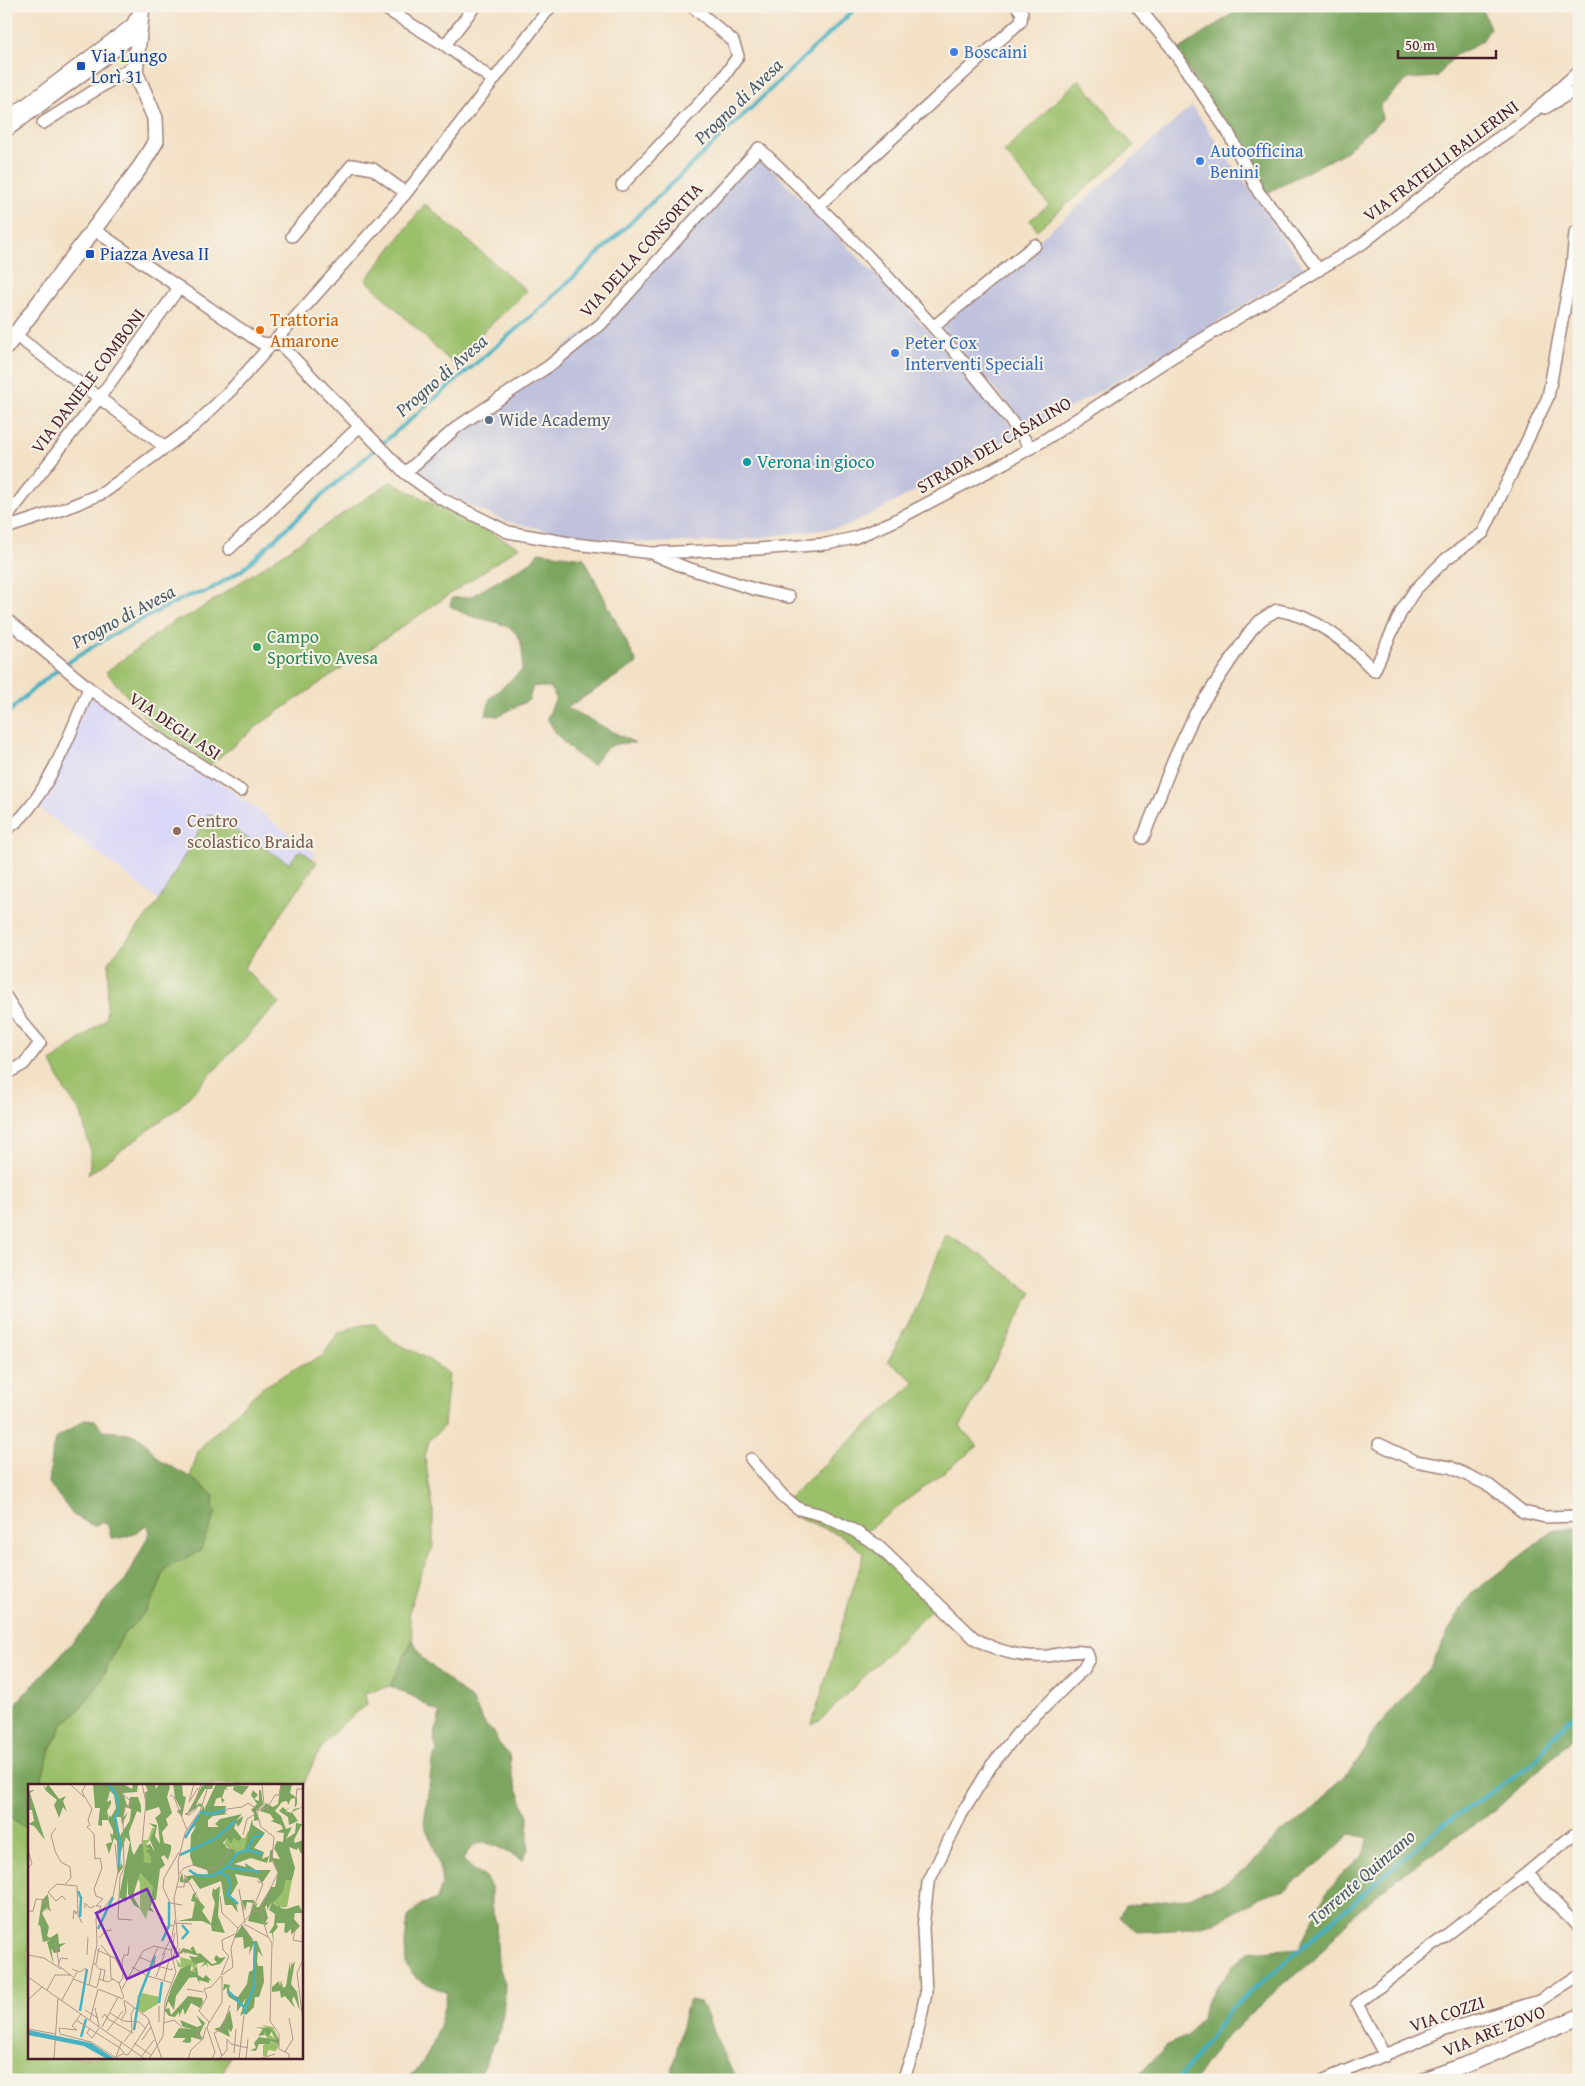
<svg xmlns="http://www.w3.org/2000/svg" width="1585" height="2086" viewBox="0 0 1585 2086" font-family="'Gentium Book Plus',serif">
	<rect width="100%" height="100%" fill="#f7f3e8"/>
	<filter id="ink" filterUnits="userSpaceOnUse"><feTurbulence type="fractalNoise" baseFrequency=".02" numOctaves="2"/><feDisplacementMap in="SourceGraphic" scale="10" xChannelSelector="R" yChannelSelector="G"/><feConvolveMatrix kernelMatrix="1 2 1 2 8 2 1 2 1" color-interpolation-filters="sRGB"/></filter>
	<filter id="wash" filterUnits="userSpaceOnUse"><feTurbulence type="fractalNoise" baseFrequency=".0096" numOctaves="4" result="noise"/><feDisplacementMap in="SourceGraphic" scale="20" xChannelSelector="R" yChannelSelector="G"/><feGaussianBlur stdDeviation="1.12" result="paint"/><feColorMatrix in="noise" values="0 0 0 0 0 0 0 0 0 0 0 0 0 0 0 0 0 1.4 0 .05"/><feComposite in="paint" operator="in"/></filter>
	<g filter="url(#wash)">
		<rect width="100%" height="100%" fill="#f3e1c6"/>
		<path fill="#d9d7f8" d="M91,696L223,784L316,854L210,939L36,806Z"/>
		<path fill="#c0c2dd" d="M1192,106L1304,268L1189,340L1031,430L940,327Z
			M757,154L903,303L1019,433L884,508L845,527L732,541L651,543L566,535L505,521L443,493L414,469L599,320L719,183Z"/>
		<path fill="#9bc06b" stroke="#72704b" d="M1079,79L1134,146L1037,230L1030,220L1049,205L1004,152Z
			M425,204L527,291L451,362L366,280Z
			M390,482L519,547L260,724L210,765L156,729L106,672L174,621L193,614Z
			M208,814L289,863L300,850L317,862L244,968L279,1003L178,1108L88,1175L90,1166V1149L81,1113L64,1089L51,1062L106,1019L109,961L157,904Z
			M946,1235L975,1251L1032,1292L960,1427L978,1446L861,1535L935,1606L821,1720L812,1724L864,1553L842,1536L796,1516L784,1502L915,1382L888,1361L918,1305Z
			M375,1324L394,1342L423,1356L449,1374L444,1426L429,1441L425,1457L433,1508V1547L420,1575L409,1612L413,1639L390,1686L365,1693L367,1705C328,1733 319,1746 301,1791V1785H43L42,1776L50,1751L63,1723L77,1712L98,1686L122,1636L145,1612L157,1591L165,1569L173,1564L213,1504L214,1496L190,1477L198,1452L211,1436L226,1424L238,1410L262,1388L296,1368L323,1356L337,1334L358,1325Z
			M6,1813L21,1825L29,1826V2057H230L219,2080H6Z"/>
		<path fill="#7ca65f" stroke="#636245" d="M1244,6H1481L1490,28L1483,40L1468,50L1456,54L1437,77L1408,79L1380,105L1382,119L1345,152L1265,194L1177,51Z
			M539,552L584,558L637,663L567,708L635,743C610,743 606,745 593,765C572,754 558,739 547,718L556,698L551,688L533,686L529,700L498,716L486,715L490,698L522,670C526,624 508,626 471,616C464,614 457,610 450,606L452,598L470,597L531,562Z
			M86,1419L95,1420L103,1431L128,1433L140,1437L161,1461L190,1477L214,1496L213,1504L216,1512L200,1551L165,1569L157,1591L145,1612L122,1636L98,1686L77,1712L63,1723L50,1751L42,1776L43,1785H29V1826L21,1825L6,1813V1714L92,1621L104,1602L126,1580L150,1532L146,1525C134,1534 127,1539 111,1538L108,1525L102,1522L94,1526L73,1515L49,1483L53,1447L57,1438Z
			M1579,1527V1728L1568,1743L1495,1810L1397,1878L1354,1914L1315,1959L1262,2003L1217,2047L1195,2080H1134L1167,2045L1187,2036L1201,2017L1208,1998L1234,1965L1249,1952L1299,1948L1325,1895L1341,1875L1362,1856L1369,1838L1350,1834L1324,1859L1284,1890L1260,1898L1214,1923L1188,1929L1138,1932L1119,1917L1125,1906L1183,1899L1224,1884L1246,1870L1282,1831L1309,1814L1359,1760L1371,1735L1430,1667L1459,1612L1472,1593L1553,1531Z
			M413,1639L421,1657L472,1700L486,1726L494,1732L498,1742L509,1755L513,1778L528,1816V1849L523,1860C500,1851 479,1827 463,1860L476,1872L487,1878L491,1887V1906L496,1923L498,1963L505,1984L504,2004L501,2029L477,2080H406C433,2059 440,2025 447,1993L417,1979L406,1965L405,1943L408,1917L422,1904L437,1899L442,1885L440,1870L434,1847L424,1824L432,1763L437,1751L434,1739L440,1714L414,1697L390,1686Z
			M690,2000L700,2002C715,2027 720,2057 740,2080H670L685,2013Z"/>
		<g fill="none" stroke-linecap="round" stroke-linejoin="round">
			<path stroke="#45b1c3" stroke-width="4" d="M6,715C60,659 120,630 188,596L206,592L242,570L329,489L542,307L858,6
				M1178,2080L1231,2009L1440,1827L1532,1765L1566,1722L1579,1714"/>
		</g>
	</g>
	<g filter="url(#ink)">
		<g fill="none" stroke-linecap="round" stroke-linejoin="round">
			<defs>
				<path id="minor" d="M381,6L445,45L493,80
					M1137,6L1170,46L1228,132L1259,193L1280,217L1319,270
					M445,45L475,6
					M1545,108L1579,88
					M6,119L133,24
					M43,123L132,67
					M622,185L723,78L738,56L733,41L692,6
					M819,205L1021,21L1022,13L1017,6
					M93,229L261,343L281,345L405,473L440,498L508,532L575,544L652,553L758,549L826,544L854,538L892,522L1006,462L1046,439L1174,356L1363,243L1478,152L1522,122L1579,71
					M292,236L352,165L373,169L406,193L551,6
					M933,327L1035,245
					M15,335L165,447
					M405,473L457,427L549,366L601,324L759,148C856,241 952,339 1031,448
					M6,518L99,398L179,288
					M6,528L64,509L103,493L194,426L231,390L406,193
					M229,549L360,426
					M656,555L684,567L757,590L789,597
					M6,619L89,688L147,731L241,791
					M6,829C41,812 75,724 89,688
					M1143,838L1174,759L1195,714L1251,630L1262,619L1277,610C1316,616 1348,643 1374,671L1402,610L1415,590L1446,559L1483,533L1548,397L1572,267L1575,233L1579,230
					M6,997L22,1022L40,1043L24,1064L6,1074
					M1379,1444L1415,1461L1450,1467L1490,1486L1523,1512L1545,1517L1579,1516
					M751,1459L783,1496L799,1509L822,1515L853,1530L877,1545L974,1638C996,1651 1022,1658 1048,1656C1061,1654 1075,1649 1087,1653L1089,1659L1083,1669L1017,1734L991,1766L961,1815L928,1883L923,1928L926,1993L914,2050L903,2080
					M1527,1873L1573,1835
					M1385,2056L1357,2004L1527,1873L1579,1928
					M1324,2080L1442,2031L1539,2001L1579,1975"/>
				<path id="tertiary" d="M6,129L109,53L126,39L139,16
					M6,347L141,166L156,141L155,118L135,72L142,6
					M1423,2080L1466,2065L1579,2017"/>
			</defs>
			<use href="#minor" stroke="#9e8078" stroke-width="14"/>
			<use href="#tertiary" stroke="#9e8078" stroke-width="18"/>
			<use href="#minor" stroke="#fff" stroke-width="11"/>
			<use href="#tertiary" stroke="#fff" stroke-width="15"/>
		</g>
	</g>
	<g fill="#3f7fe0" stroke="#f7f3e8" stroke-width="2">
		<circle cx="954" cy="52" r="5"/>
		<circle cx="1200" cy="161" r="5"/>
		<circle cx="895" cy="353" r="5"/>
	</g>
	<g fill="#1a4fb4" stroke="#f7f3e8" stroke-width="2">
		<rect x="76" y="61" width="10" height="10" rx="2.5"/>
		<rect x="85" y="249" width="10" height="10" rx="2.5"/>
	</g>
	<circle fill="#e8710a" stroke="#f7f3e8" stroke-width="2" cx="260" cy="330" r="5"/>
	<circle fill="#5c6f8a" stroke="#f7f3e8" stroke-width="2" cx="489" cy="420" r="5"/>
	<circle fill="#0f9aa8" stroke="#f7f3e8" stroke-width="2" cx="747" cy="462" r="5"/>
	<circle fill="#2e9e5b" stroke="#f7f3e8" stroke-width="2" cx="257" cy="647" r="5"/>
	<circle fill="#8d6e63" stroke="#f7f3e8" stroke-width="2" cx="177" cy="831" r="5"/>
	<g text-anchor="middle" stroke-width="4" stroke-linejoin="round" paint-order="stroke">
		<g font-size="18" fill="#366cbe" stroke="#f7f3e8" text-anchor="start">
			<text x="964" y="58">Boscaini</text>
			<text x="1210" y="157">Autoofficina<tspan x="1210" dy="21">Benini</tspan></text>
			<text x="905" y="349">Peter Cox<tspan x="905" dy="21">Interventi Speciali</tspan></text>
		</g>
		<g font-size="18" fill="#164399" stroke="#f7f3e8" text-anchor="start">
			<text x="91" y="62">Via Lungo<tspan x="91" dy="21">Lorì 31</tspan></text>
			<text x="100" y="260">Piazza Avesa II</text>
		</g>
		<g font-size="18" fill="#4a1f2b" stroke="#f7f3e8">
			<text transform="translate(1441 161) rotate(-37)" y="6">VIA FRATELLI BALLERINI</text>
			<text transform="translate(641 250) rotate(-48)" y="6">VIA DELLA CONSORTIA</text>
			<text transform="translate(88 381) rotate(-53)" y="6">VIA DANIELE COMBONI</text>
			<text transform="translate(994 445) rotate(-30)" y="6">STRADA DEL CASALINO</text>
			<text transform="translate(175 726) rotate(34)" y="6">VIA DEGLI ASI</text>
			<text transform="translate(1447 2014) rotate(-19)" y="6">VIA COZZI</text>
			<text transform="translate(1494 2031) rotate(-22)" y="6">VIA ARE ZOVO</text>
		</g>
		<g font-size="18" fill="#c56008" stroke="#f7f3e8" text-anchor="start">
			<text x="270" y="326">Trattoria<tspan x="270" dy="21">Amarone</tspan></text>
		</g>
		<g font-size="18" fill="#4e5e75" stroke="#f7f3e8" text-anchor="start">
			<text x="499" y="426">Wide Academy</text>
		</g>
		<g font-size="18" fill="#0d838f" stroke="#f7f3e8" text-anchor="start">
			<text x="757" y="468">Verona in gioco</text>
		</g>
		<g font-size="18" fill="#27864d" stroke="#f7f3e8" text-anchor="start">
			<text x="267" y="643">Campo<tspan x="267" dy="21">Sportivo Avesa</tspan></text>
		</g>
		<g font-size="18" fill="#785e54" stroke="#f7f3e8" text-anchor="start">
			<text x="187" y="827">Centro<tspan x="187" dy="21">scolastico Braida</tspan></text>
		</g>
		<g font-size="19" font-style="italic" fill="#485968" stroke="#f7f3e8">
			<text transform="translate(738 101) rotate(-44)" y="7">Progno di Avesa</text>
			<text transform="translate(441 375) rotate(-41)" y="7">Progno di Avesa</text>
			<text transform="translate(123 616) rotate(-28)" y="7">Progno di Avesa</text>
			<text transform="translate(1361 1877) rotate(-41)" y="7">Torrente Quinzano</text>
		</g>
	</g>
	<g transform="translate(28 1784)">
		<rect width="275" height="275" fill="#f3e1c6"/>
		<path d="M124,44H127L125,52L118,61L122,65L119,69L123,74V79L116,78L114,68L115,56H120ZM220,47L223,49L216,66L207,70L208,68L196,61L199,53L203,60L206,54H217ZM112,89L125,103L118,135L112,125V99L109,93ZM258,96H264L259,123L249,124L251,120L249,122L245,118L255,108ZM152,173L171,178L166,185L169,187L167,188L161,186H165L164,180L157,184L150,183L148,175L153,181ZM114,209L131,213V219L115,229L108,224ZM234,241L245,243L251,256L244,258L251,261L248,267L240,266L239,272H235V261L245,257L239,256L241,250L246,254L243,247Z" fill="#9bc06b"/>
		<path d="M15,0L18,4L20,0L31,15L38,12L35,17L39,28L35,23L31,34L26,21L29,16L18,7ZM65,0H95L104,5L105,0H110L109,8L95,9L100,24L102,13H110L113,22V29L109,27L101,48L104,67L106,71L112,60H115L116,78L123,79V74L118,67L122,65L117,62L122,60L127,68L122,56L127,44L121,39L129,41L127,52L132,60L130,40L127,34L133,29L131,23L118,27L117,8L120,7L117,0H127L128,5L131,0H140L142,3L139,13L144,29L138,35L140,41L134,48L136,59L143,61V66L140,76L136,71L133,73L137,81L132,85L128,116H125L122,123L126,128L120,126L125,103L112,89L105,112L112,125L106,121L100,110V94L98,118L91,113L102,58L98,53L90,77L92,83L93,79L95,83L90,90L89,57L86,54L81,70L78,60L84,58L82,49L85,51V46L80,36H74V42L70,41L72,24H67ZM82,7L86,11L88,24L83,33L81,31V36L79,27L83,20V16L79,18ZM97,23L103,25L102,36L92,52L88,33H93L94,41L100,28L95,34ZM145,0H154L155,12L158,13L154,33L149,27L153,25L147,14ZM175,0V3L177,0L185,1L184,5H177L170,17L168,22L172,19L176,23V26L188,0L221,2L214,11L205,6L206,2L198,3L200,6L197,5L194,14L197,16L194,19L193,13L188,15L186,22H198L197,29L200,30L185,32L180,36V43H191L187,40L192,35L214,30L208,37L215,32L214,37L210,43L208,39L206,44L214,54L211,57L206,54L203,60L199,54L195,59L199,64L208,66L207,70L216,66L224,35L225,41L237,49L226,64L236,68L234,75L241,72L239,79L223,74L206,80L218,83L217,79L228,86H243L234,99L230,94L207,90L210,99L202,113L207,115L210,129L204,121H197L193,97L172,105L164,94L159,99L152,98V95L154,88L156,98L159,92L167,91V88L171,92L180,90L179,86L165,81L162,72L163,51L168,42L163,45L175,23L171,22L159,30ZM253,0H264L262,9L269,14V20L267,23V14L263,15L260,21L259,17L254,18L247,27L253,32L258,45L264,43L258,55L267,49L268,39L274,40L266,56L267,59L275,56V67L273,70L270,63L269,66L261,63L267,84L264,96H258L255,108L245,119L249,122L251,119L249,124L252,121V124L258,125L271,121L275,129H267L266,135L272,142L263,151V145L259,149L256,148L257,139H248L250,143L245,149L246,163L244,149H241L246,141L247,130L241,126L244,118L239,126V121L237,123L240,134L237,139L241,138L238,141L220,137L225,119L219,118L217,128L216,120L215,129L214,116H226L227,121L230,118L228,123H231L243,103H247L250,88L245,77L241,79L242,67L245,65V74L252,75L246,64L249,57L255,58L256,49L248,48L255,45L253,41L243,37L246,36L242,30L232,27L238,19L245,23L250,20ZM7,6L2,9L17,56L6,42L0,40L6,37L4,26H0V7ZM231,6H233L235,20L228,28L231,36L226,37V29L223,26L229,20L223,11L225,6L230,11L226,15L231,17ZM255,23L258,26L262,23L258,27L263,29L266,25L275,23L264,28L270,37L261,41L260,33L251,27ZM192,102L190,132L197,149L184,147L183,141L174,137H150L164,134L167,118L163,117L165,110L169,108L167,112L177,123L174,127L183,140L187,119L184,111L185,104L187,106ZM20,110L22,127L18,123L19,127L17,125L14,129L21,143L19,152L22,154L30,149L31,160L38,159L32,163V168L26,169L23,164L26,182L19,158L22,156L15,158L12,141L10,142L14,116ZM214,141L225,157H229L235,173L230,167L229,178L230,182H235L236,198L231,213H227L226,223L218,231L216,229L212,232L218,214L209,228V218L201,213L199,209V203L195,207L196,200L202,201L200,209L210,213L219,200L221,188L225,186L226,159L221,171L222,162L216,165L215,153L206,154ZM165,162L169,170L172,169L184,180L189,179L186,175L188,171L192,174L198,173L192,180L183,182L179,178L180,184L178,180L172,184L177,178L166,180L161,172L167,173L171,172L156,168L150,171L155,164L165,167L162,165ZM262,177V186L264,177V181L267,177L263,200L269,208L272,227L266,212L264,216L267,224L257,212L253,214L252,207L244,208V203L251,197L252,203L253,196L255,204L258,202ZM164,180L162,187L168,188L166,185L169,182L170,191L175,194L178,191L184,197L181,196V199L171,196L172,200L168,193L161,194L148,212L146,226L140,217L138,225L141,224L143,231L160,212L174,214L175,218L172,224L163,219L157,231L155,224L151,233V228L147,233L141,232L137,227L138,219L144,202L152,185ZM202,226L205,243L203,248L200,245L202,253L186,245L192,243ZM168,231L177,239L172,249L174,256L163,253V258L160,259L154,258L158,254H145L151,244L165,245L155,243L152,236L169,243L174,241ZM227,243L241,244L246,248L251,256V261L243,257L241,260H231L228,267L222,266L228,264L226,259L231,253L249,256L244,247L239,254L236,247L237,251L230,252L235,245Z" fill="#7ca65f" fill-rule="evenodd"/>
		<path d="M0,246L63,259L87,275H79L56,262L0,251Z" fill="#45b1c3"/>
		<path fill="none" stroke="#45b1c3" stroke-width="2.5" d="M81,0L89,13L91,26L87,33L92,58L91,83M172,28L183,30L197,26M157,54L171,31M219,66L226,53L235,51M152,71L187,55L208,37M198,83L232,88M161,86L168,91L185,92L199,83L209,69L220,66L234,70M192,88L200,93L203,102L199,110L210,120M50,107L53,114L52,133M154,141L160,148L154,155M70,145L85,113M134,157L141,142V118M200,207L217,224M131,219L134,198M52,227L59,185M216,230L226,203L227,158M106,246L111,213L127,172M53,253L58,235"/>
		<path fill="none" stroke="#af9388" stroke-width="1" d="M42,0L56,13M58,0L54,8L64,25L60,36L62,41L59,43L66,50L67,75L72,74L74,84L66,105L68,112L75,115L68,122H73L71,127M93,0V9L104,18L101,23L98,20L95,33L96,84L92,93L90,135L104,136M166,0L161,18L170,4M142,11L146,13L159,46M267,23L269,5H275M169,24L161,31L157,30L161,29L166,21L173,0M233,25L239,24L247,11H251L253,0M195,31L199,25L214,23L220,19L231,26M28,44L23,51L27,67L33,78L42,83L43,94L37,100M215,51L219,35L229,29M114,60L118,18L114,0M0,66L4,80L0,84M151,68L136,94L135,103L142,119L154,121M151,90L156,84L165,81L180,86L190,83L203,65L200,62M149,103H156L157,91L171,116M211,105L217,139M192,112L194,129L210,144M38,116L34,112L28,117L20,108L29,100L49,102L50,131L54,139M57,124V119L62,124L67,122M232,126L250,89L244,76L246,53L233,43L229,29L236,20L234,0M232,126L240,153M0,127H5L8,115L16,116L23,127M224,127L235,100L229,97M131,129L135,135L133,139L139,143L145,141M68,134L85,112L90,88L87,60M45,135L46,126L48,130L49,127M147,139L164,140M216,140L240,153L244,159L242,237L251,250V265L261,270V275M214,141L225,156M265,143L268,142L265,156L275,158M71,154L77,147L84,146M27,158L31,179M73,161L82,172L83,194L91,199L96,214M152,164L150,170L155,166L158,170M69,166L87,174L95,189M0,171L16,174L33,185M59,171L60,153M134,172L144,152L147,136M111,173L123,178L130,163M145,173L150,161L146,114L151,94L150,77L157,49L172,27L181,0M40,175L33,174L30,181L45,193M127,175L126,181L144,186V184M275,176L269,189L275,237M66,179L73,187L69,203M68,180L71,164M104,183L118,191M44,185L52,188L58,184M72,185L77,186L75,197M193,191L201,172L195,166L194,156L207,150M194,191L205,183L203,164L210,144L225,128L232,126M120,192L144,199M0,193L117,275M128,193L137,169M45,195L69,204M71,195L80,198L85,195M136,196L141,176M91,199L95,194L94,177L96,171H100L101,162M61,201L69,160L68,134M70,205L95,215M94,205L115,167L126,162L143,166M159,205L175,208M19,206L27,191H43M0,216L14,203M34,216L49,188M96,216L120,234L134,275M67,224L71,242M57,226L70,234M82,229L95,237L111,238L117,244M74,234L77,230L80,235L105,249M48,236L92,264L96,269L89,273M62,236L70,205M93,236L98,228L96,217M131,238V222M135,239L146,236L154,243M181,239L194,218V192M74,243L90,213M62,244L59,249L64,254L71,244M170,244L168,251L176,254M0,245L28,250M79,247L95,227M32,249L31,244L49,246L44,242L53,230M32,250L63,258L88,274M114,256L123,243M96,258L104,247L103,230L107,223M106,259L123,271M257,268L265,255L261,234M206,269L208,245M96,270L100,271L122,237M114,272L126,256M194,272L186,249L194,245L202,221M88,273L94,257M26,275L30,214M121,275L135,252L137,217L148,188L143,169L147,149M160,275L163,266L175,255L178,243M184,275L187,268L179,244L181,238L171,227L179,213L176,205L183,203L193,192M191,275L199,266V255L203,260L220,264M211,275L216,231M218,275L220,255M231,275L247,270"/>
		<path fill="#7b2cbf" fill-opacity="0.15" stroke="#7b2cbf" stroke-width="2.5" d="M119,105L150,172L99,195L68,129Z"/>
		<rect width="275" height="275" fill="none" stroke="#4a1f2b" stroke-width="2.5"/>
	</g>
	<rect width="1585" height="2086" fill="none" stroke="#f7f3e8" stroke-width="25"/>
	<path d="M1398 50v8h98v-8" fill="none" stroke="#4a1f2b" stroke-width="2.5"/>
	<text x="1405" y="50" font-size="15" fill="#4a1f2b" stroke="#f7f3e8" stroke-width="4" paint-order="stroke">50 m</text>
</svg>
